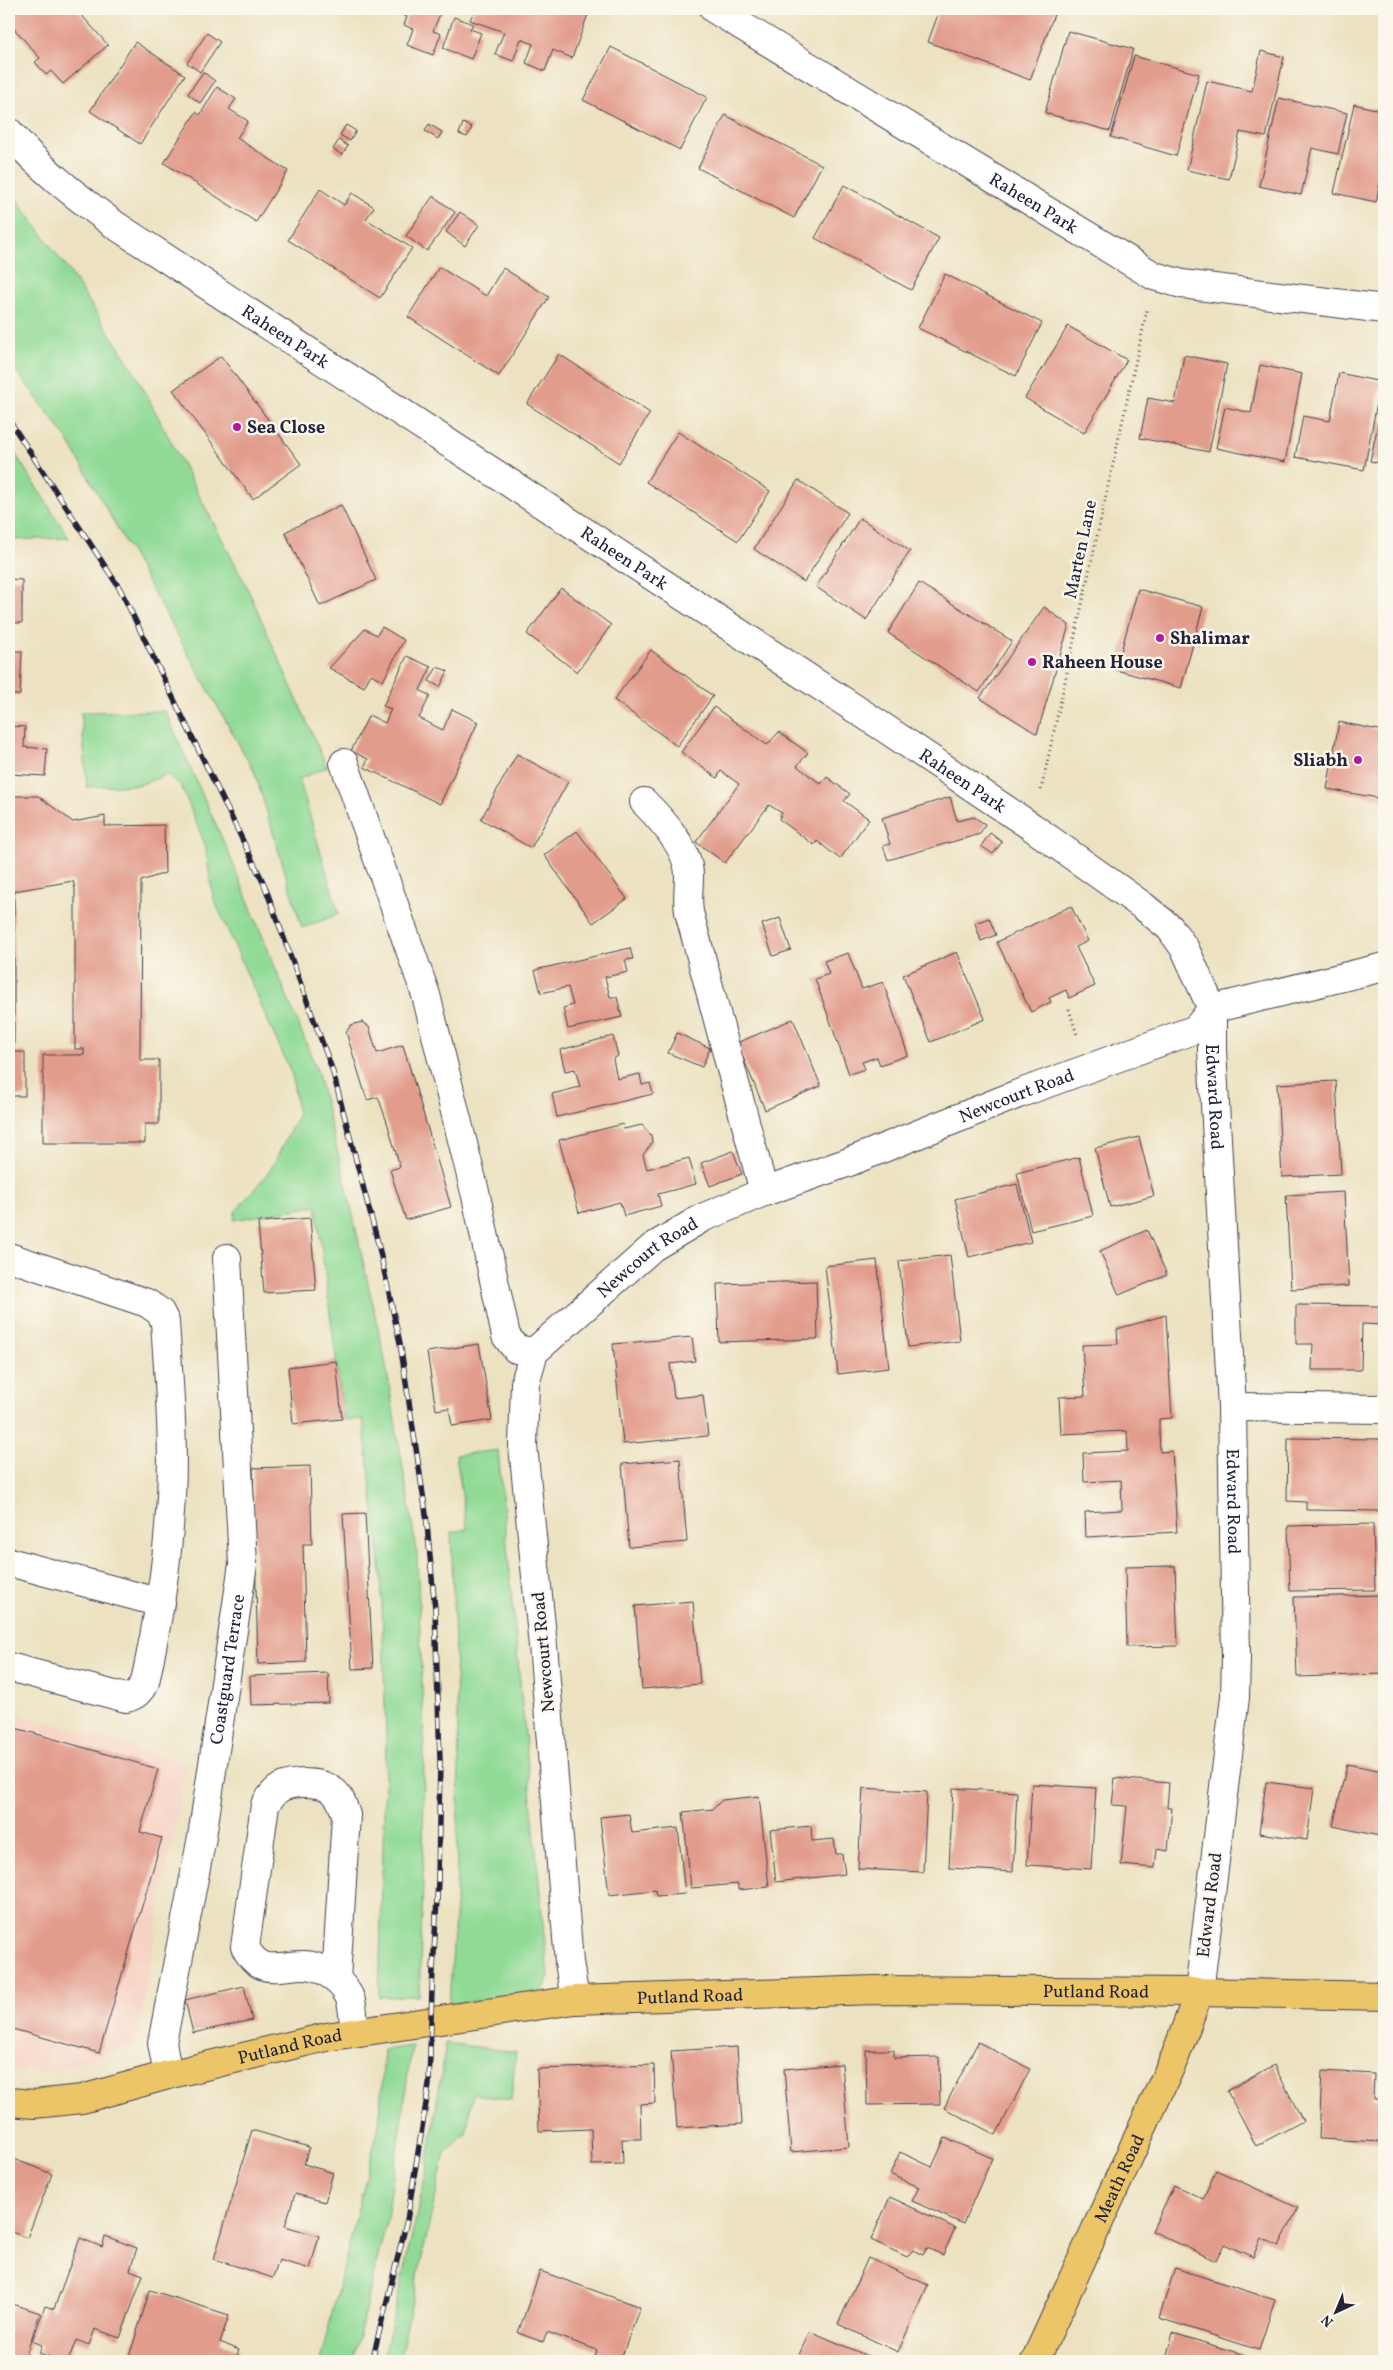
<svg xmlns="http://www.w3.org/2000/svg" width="1393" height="2370" viewBox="0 0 1393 2370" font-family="Vollkorn,serif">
	<rect width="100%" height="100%" fill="#fbf7ec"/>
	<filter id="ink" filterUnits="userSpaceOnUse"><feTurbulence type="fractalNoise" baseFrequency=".02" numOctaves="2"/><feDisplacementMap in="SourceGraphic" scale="10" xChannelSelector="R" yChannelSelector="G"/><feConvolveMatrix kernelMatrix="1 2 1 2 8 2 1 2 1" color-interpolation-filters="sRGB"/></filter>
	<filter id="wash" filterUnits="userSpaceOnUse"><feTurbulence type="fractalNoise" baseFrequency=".0096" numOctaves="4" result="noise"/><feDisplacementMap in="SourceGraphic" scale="20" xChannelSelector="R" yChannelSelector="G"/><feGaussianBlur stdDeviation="1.12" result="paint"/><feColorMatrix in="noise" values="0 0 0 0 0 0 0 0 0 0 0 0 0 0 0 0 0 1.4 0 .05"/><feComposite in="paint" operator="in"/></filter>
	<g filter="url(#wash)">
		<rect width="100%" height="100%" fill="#ece2c1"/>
		<path fill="#f6d2c3" d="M9,1711L186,1762L136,2044L50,2072L9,2070Z"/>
		<path fill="#90da96" stroke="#597e68" d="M9,189L70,272L134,371L246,585L327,767L299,779L339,914L302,928L255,773L66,437L9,361Z
			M9,444L69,538L9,540Z
			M165,711L229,854L317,1070L349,1198L385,1360L417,1553L424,1737L423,1883L419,1996L379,1997L386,1738L381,1572L363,1419L344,1420L316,1206L234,1220L235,1212L271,1169L298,1115L292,1075L213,897L205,845L181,785L167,775L138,785L87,787L81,712Z
			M498,1450L548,1977L545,1987L535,1999L449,2003L456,1903L459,1765L451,1532L467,1529L456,1455Z
			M446,2043L516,2052L511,2100L473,2094L466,2134L445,2153L399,2361H383L426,2174Z
			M412,2046L387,2219L353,2361H320L379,2125L384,2050Z"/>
		<g id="blocks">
			<path fill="#e29c8c" d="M9,9H76L108,45L63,84L51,71L46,75L35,62L40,58L9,23Z
				M386,9H442L433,31L441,34L433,55L407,45L413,29L404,25L407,17Z
				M475,9H590L572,58L553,50L545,71L526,63L533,44L521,39L513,61L495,54L504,32L470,20Z
				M940,9H1011L1016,11L1017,9H1056L1030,80L928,42Z
				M454,17L473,24L470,29L481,33L471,59L443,48Z
				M1068,31L1133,49L1110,131L1045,113Z
				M207,33L220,42L200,72L187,63Z
				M135,42L185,75L140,144L90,111Z
				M611,47L707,97L680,150L583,100Z
				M1261,51L1284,57L1266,137L1240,132L1229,179L1187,170L1207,81L1252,91Z
				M1134,56L1199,74L1176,156L1111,137Z
				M203,72L215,81L200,103L188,94Z
				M217,87L236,99L229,109L248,121L237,138L288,171L256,222L164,163L196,112L200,115Z
				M1279,98L1347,113L1338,154L1312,148L1301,195L1259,186Z
				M1354,104L1384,111V165L1376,202L1334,193Z
				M725,115L822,165L794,218L698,168Z
				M463,123L472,127L467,137L459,134Z
				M429,124L442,132L438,139L425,131Z
				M346,125L356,131L350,141L340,135Z
				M339,140L348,146L342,155L333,149Z
				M844,185L939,238L911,290L815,238Z
				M320,189L344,205L352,193L374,207L366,219L412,248L380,298L288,240Z
				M433,196L455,212L427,251L406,236Z
				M460,212L479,225L465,246L446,232Z
				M439,267L486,296L503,268L549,297L499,376L408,317Z
				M945,274L1042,323L1016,376L918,328Z
				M1068,326L1127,360L1084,433L1025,398Z
				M559,354L650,413L619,463L527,404Z
				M1184,355L1227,364L1209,452L1140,438L1148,398L1175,403Z
				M221,356L301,464L253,499L173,390Z
				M1260,365L1302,374L1285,462L1216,448L1225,407L1251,413Z
				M1339,373L1381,382L1364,470L1295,457L1303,416L1330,421Z
				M1379,420L1384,422V464L1370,461Z
				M678,432L770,491L738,541L646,482Z
				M798,480L848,513L804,582L754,549Z
				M341,505L376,580L320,606L285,532Z
				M860,518L910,551L866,620L816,587Z
				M9,579L22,580V623H9Z
				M919,583L1012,641L979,692L888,633Z
				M561,588L611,625L577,672L527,634Z
				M1138,589L1203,607L1181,688L1116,670Z
				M1044,607L1069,625L1037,734L980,698Z
				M382,627L404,640L383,681L371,674L364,687L329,668L365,629L377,635Z
				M651,650L713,696L677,746L614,700Z
				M9,651H22L20,695H9Z
				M407,656L431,667L420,690L430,696L419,718L443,730L452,709L478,722L440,804L364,767L368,759L351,751L369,715L385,723L391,709L383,706Z
				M437,667L448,671L440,687L429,681Z
				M714,707L767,745L779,732L808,753L797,766L821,784L827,777L850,794L844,801L869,819L840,859L817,841L814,845L779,819L782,813L769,805L725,863L696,842L739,784L721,771L717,778L681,752Z
				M1339,722L1384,731V799L1327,789Z
				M9,726L25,727L24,747L47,749L45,776L9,774Z
				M517,754L568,782L531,848L481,819Z
				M9,796H38L73,822L105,816V826L164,825L165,873L141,881L140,1060H159V1124H145V1143H43V1055H84V1049H75V889L73,881L14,891V1052H25V1096H9Z
				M950,797L957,821L974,817L985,824L980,834L888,860L883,846L890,844L882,818Z
				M577,831L627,899L593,923L544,855Z
				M990,833L1002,842L993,854L981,846Z
				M1071,906L1088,941L1076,947L1095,986L1069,998L1066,990L1049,998L1051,1002L1031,1012L997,942Z
				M780,918L791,950L773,956L762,924Z
				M989,918L996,935L981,941L975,923Z
				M630,948L633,959L625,960L628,972L605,977L610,997H617L622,1017L568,1029L563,1008L573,1005L568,987L541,993L535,970Z
				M957,952L985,1019L931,1042L903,975Z
				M848,953L862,989L883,982L908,1055L880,1065L877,1057L862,1062L865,1069L849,1074L815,979L829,974L824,961Z
				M793,1019L821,1086L765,1110L737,1043Z
				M362,1022L369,1027L377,1053L403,1045L451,1207L406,1220L390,1170L400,1167L387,1122L378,1097L367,1100L346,1032L351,1025Z
				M677,1033L710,1048L702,1067L668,1053Z
				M613,1036L618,1056L613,1059L617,1079L640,1074L642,1085L650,1083L653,1094L557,1117L552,1094L580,1087L575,1069L565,1071L560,1050Z
				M1336,1081L1341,1174L1282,1177L1277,1084Z
				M623,1124L624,1129L642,1125L651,1135L652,1143L643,1155L647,1169L689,1158L696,1184L658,1194L661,1206L624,1216L620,1202L579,1213L559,1140Z
				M1139,1137L1154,1196L1110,1207L1095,1148Z
				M733,1151L742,1174L710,1186L701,1163Z
				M1079,1157L1093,1216L1031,1231L1017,1173Z
				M1017,1184L1031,1242L969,1257L955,1199Z
				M1344,1192L1349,1286L1291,1289L1286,1195Z
				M310,1218L316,1290L264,1293L258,1222Z
				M1147,1230L1167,1275L1119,1295L1100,1251Z
				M950,1255L960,1341L908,1347L899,1261Z
				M877,1260L889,1368L838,1374L825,1266Z
				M816,1281L818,1339L719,1342L717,1284Z
				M1296,1305L1384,1306V1325L1362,1324L1361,1370H1312L1313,1344H1296Z
				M1166,1315L1172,1418L1159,1419V1430L1160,1452L1172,1451L1177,1532L1086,1537L1085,1512L1122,1510L1121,1480L1084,1482L1083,1453L1128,1451L1127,1431L1061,1434L1059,1397L1085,1396L1082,1345L1118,1344L1117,1329Z
				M692,1337L695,1361L670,1364L674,1398L703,1395L708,1436L623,1444L613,1344Z
				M479,1344L492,1420L452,1426L449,1408L436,1410L427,1352Z
				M336,1361L342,1419L293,1424L288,1367Z
				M1288,1438L1384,1439V1511L1306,1510V1502L1287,1501Z
				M680,1459L687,1542L629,1547L622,1464Z
				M310,1466L312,1544H303L306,1662L258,1664L253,1468Z
				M365,1513L373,1668L352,1669L343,1514Z
				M1373,1524L1375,1590L1290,1591L1288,1526Z
				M1175,1566L1178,1646L1127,1647L1125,1567Z
				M1384,1595V1674L1297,1677L1294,1597Z
				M693,1601L700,1684L642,1689L635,1606Z
				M328,1673L329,1703L251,1705L250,1676Z
				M9,1726L158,1769L140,1832L162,1838L99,2053L9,2028V1988L12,1976L9,1975Z
				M1347,1764L1383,1771L1384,1767V1837L1333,1826Z
				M1115,1778L1169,1783L1167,1808H1172L1168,1851L1157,1849L1155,1868L1121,1865L1127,1806L1112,1805Z
				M1266,1782L1314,1788L1307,1840L1259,1833Z
				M1032,1784L1096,1788L1091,1869L1027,1865Z
				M863,1788L927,1792L923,1872L858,1869Z
				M953,1788L1017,1792L1013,1872L949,1868Z
				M759,1796L769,1887L738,1890V1884L691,1888L683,1812L713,1809L722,1800Z
				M629,1814L632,1833L678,1828L685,1894L656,1896L655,1890L609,1895L600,1817Z
				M811,1826L812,1841L834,1839L836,1854H842L845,1874L776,1882L770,1830Z
				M244,1986L252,2020L193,2033L185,2000Z
				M978,2042L1030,2069L996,2135L944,2108Z
				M737,2047L742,2124L677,2128L671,2051Z
				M866,2050H894V2058L939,2057L940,2104L867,2105Z
				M842,2064L849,2147L791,2152L784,2069Z
				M654,2065L655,2103L640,2104L641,2139H622L623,2164L592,2165L591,2129L539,2131L537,2069Z
				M1274,2065L1303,2121L1256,2146L1227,2091Z
				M1322,2071L1374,2074L1373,2099L1384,2100V2142L1319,2139Z
				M252,2130L309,2147L304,2164L333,2173L325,2202L295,2194L285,2226L319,2236L310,2269L279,2260L273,2278L214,2259Z
				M945,2138L992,2158L963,2224L912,2201L919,2187L890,2174L900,2152L932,2167Z
				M9,2157L52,2174L27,2238L9,2231Z
				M1216,2170L1298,2208L1279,2246L1261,2238L1253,2257L1224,2244L1216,2261L1152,2231L1174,2185L1203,2199Z
				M890,2197L955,2228L943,2255L927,2248L923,2255L913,2250L907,2257L871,2240Z
				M105,2236L137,2248L130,2270L143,2275L120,2338L95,2329L89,2345L76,2340L68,2361H61L39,2353L42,2345L32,2341L45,2306L54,2309L80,2238L102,2247Z
				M868,2258L928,2285L898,2352L838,2324Z
				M1175,2268L1275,2300L1259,2350L1159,2318Z
				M540,2271L640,2307L620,2361L594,2360L597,2350L547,2332L543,2342L518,2333Z
				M150,2290L229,2315L220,2342L239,2350L235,2361L128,2360Z
				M13,2304L40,2313L24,2361H9V2317Z
				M810,2331L879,2361H796Z
				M1173,2333L1264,2361H1165Z"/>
		</g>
	</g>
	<g filter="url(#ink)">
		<use href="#blocks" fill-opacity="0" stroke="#403f4f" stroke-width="1"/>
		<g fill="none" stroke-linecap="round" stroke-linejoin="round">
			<defs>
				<g id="minor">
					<path id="s1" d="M714,9L1154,276L1182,284L1384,309"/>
					<path id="s2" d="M9,132C40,169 76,196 115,225L883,727L1032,827L1143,906L1170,928L1185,949L1212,1009V1050L1232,1407L1236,1657L1235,1697L1199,1992"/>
					<path d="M344,763L426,995L476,1196L506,1336L516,1349L534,1352"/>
					<path d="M644,802C662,820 690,850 689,877C689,890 687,899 689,912L764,1192"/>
					<path d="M9,1257L147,1303L160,1312L165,1322C169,1385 175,1449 170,1512C167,1570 157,1626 145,1682C140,1691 136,1696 126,1698L9,1667"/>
					<path d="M1232,1407L1384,1409"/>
					<path d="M9,1562L161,1603"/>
					<path d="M336,1980L346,1815C343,1806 341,1797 333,1791C322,1781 294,1781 280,1788C273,1792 269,1799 265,1805L245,1947C261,1977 277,1965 305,1965C321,1965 340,1980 348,1994C354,2004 353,2021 355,2032"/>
					<path id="s3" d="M575,2000L569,1962L544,1656L523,1446L525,1383L534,1352L653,1247L702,1218L764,1192L849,1162L1018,1094L1196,1029L1212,1009L1384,967"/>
					<path id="s4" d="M168,2075L162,2043L202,1837L243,1564L227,1258"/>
				</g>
				<g id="major">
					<path id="s5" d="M9,2102L34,2104L82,2099L168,2075L326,2037L575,2000L876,1990L1199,1992L1384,1996"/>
					<path id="s6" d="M1035,2361L1175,2057L1199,1992"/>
				</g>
			</defs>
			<use href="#minor" stroke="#403f4f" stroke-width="30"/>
			<use href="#major" stroke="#403f4f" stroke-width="30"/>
			<path stroke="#403f4f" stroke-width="3" stroke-dasharray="1 4" stroke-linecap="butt" d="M1041,790L1147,310
				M1069,1009L1077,1035"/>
			<use href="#minor" stroke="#fff" stroke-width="28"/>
			<use href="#major" stroke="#ecc569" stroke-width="28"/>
			<defs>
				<path id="rail" d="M9,420L120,589L264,884L332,1069L378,1243L400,1343L426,1514L435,1609L440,1759L438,1881L432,1990L429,2085L407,2220L372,2361"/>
			</defs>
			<use href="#rail" stroke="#22223b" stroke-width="5.5"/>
			<use href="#rail" stroke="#fbf7ec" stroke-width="4" stroke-dasharray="11" stroke-linecap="butt"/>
		</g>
	</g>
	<g fill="#b5179e" stroke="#fbf7ec" stroke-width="2">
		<circle cx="237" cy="427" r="5"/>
		<circle cx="1160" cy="638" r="5"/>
		<circle cx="1032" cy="662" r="5"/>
		<circle cx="1358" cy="760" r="5"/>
	</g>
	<g text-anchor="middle" stroke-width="5" stroke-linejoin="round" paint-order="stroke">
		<g font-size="18" fill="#22223b" stroke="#fbf7ec">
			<text dy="6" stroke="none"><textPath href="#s1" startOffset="374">Raheen Park</textPath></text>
			<text dy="6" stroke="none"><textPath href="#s2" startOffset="345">Raheen Park</textPath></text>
			<text transform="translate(1080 549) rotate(-78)" y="6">Marten Lane</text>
			<text dy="6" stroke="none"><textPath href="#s2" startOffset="750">Raheen Park</textPath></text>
			<text dy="6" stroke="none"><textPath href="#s2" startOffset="1155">Raheen Park</textPath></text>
			<text dy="6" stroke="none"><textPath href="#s3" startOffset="1205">Newcourt Road</textPath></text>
			<text dy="6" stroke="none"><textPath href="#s2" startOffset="1589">Edward Road</textPath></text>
			<text dy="6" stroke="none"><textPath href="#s3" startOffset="800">Newcourt Road</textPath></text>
			<text dy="6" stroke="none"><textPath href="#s2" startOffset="1994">Edward Road</textPath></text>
			<text transform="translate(543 1652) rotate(-95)" y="6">Newcourt Road</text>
			<text dy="6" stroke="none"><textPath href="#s4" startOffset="412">Coastguard Terrace</textPath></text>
			<text transform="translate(1209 1905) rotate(-83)" y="6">Edward Road</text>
			<text dy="6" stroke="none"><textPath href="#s5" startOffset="1098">Putland Road</textPath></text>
			<text dy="6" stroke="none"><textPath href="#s5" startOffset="692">Putland Road</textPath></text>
			<text dy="6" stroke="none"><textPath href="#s5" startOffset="288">Putland Road</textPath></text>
			<text dy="6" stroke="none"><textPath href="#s6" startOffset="201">Meath Road</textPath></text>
		</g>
		<g font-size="18" font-weight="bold" fill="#22223b" stroke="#fbf7ec" text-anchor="start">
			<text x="247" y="433">Sea Close</text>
			<text x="1170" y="644">Shalimar</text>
			<text x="1042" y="668">Raheen House</text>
			<text x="1348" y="766" text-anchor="end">Sliabh</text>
		</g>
	</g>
	<rect width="1393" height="2370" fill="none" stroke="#fbf7ec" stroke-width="30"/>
	<g transform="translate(1336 2312) rotate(224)" stroke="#fbf7ec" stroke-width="4" paint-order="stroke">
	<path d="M0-4L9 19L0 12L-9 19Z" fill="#22223b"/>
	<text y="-8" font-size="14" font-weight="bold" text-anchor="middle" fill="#22223b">N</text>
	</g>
</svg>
